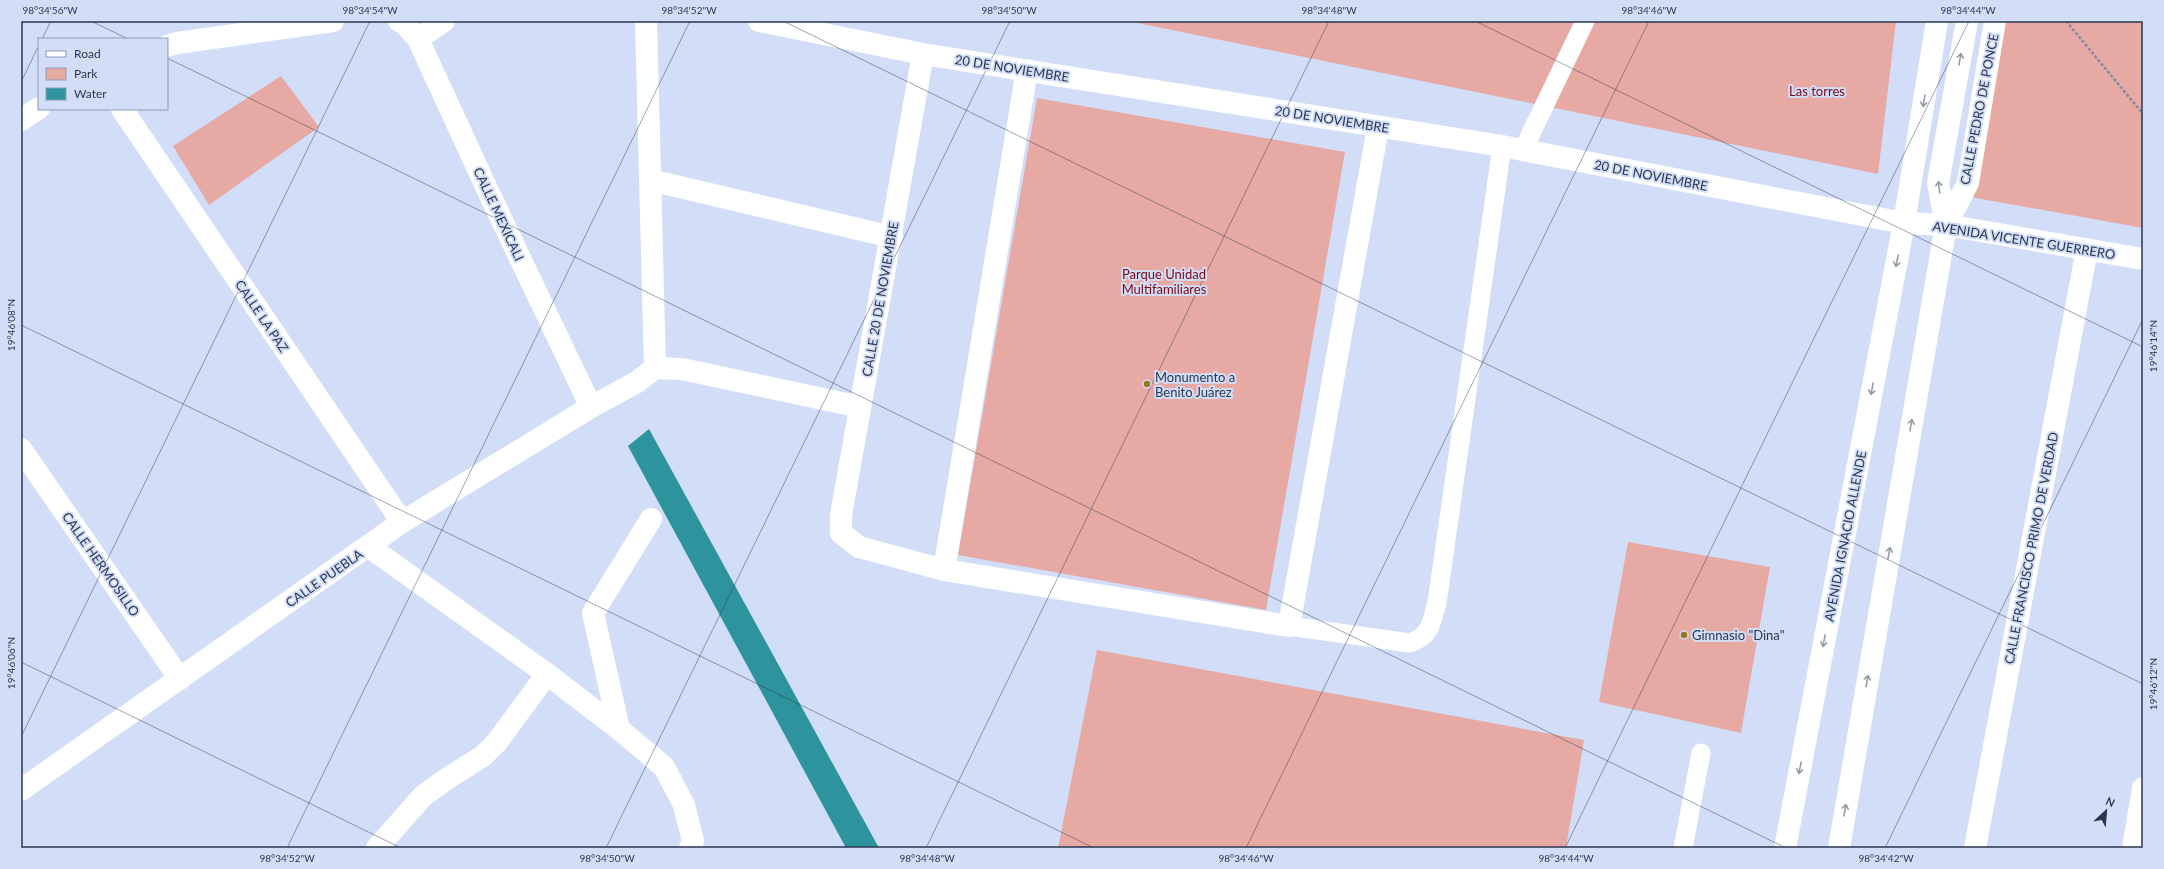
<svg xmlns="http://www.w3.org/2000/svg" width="2164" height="869" viewBox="0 0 2164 869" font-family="Lato,sans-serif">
	<rect width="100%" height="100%" fill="#d2def8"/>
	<path fill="#e7a9a3" d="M1128,21H1896L1878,174Z
		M2002,21H2143V228L1970,197Z
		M281,76L319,127L209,205L173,146Z
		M1037,98L1345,152L1266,610L958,555Z
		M1628,542L1770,567L1741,733L1599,702Z
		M1097,650L1584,740L1566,848H1058Z"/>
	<path fill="#2d949e" d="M649,429L879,848H846L628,446Z"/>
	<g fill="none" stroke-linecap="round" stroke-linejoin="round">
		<path stroke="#808ca5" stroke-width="2.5" stroke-dasharray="3 2" stroke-linecap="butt" d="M2066,21L2143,114"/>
		<path stroke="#fff" stroke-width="19" d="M1523,150L1585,21
			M1289,626L1410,643C1431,636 1431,623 1437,603L1502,146
			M1683,848L1701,753"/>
		<path stroke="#fff" stroke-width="22" d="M399,21L404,23L418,39L488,191L591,407
			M646,21L655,368
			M759,21L923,54L1502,146L1904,223L1946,225L2143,259
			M418,39L444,21
			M167,46L177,43L333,21
			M923,54L841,515V533L859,547L944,570
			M1027,70L944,570L1289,626L1378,127
			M122,109L402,522
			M21,120L39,108
			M650,180L892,237
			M21,449L180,679
			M368,546L547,674L619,729L664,767L684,805L693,841L690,848
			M619,729L593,613L651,519
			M21,790L402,522L591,407L637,382L655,368L682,369L860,407
			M377,848L423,796L445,780L483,756L497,742L547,674
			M1975,848L2087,249
			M2133,848L2143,788"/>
		<path stroke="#fff" stroke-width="22" d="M1946,225L1938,183L1967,21
			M1785,848L1904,223L1937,21
			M1839,848L1946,225L1968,183L1995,21"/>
	</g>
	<defs><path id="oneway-shaft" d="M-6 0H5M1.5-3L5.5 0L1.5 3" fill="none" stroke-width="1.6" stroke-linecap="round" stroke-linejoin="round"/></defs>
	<g stroke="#959aa7">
		<use href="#oneway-shaft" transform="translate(1960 59) rotate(-80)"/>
		<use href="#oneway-shaft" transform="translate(1924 101) rotate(99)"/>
		<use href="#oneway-shaft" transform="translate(1939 187) rotate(-97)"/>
		<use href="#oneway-shaft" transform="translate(1897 261) rotate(101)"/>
		<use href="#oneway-shaft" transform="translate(1872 389) rotate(101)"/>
		<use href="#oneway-shaft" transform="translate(1911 425) rotate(-80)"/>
		<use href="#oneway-shaft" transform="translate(1889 553) rotate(-80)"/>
		<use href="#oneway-shaft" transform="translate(1824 641) rotate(101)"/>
		<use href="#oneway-shaft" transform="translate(1867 681) rotate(-80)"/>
		<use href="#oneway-shaft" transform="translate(1800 768) rotate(101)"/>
		<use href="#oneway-shaft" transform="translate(1845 810) rotate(-80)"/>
	</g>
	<path fill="none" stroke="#2b364f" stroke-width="1" stroke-opacity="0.45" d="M91,21L128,39M783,21L2143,684M1475,21L2143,347M42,39L51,21M167,58L1786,848M21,82L39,45M21,325L1094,848M21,662L401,848M21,737L370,21M287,848L690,21M606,848L1010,21M926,848L1329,21M1246,848L1649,21M1565,848L1969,21M1885,848L2143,319"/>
	<g fill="#9a7722" stroke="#d2def8" stroke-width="1.5">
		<circle cx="1147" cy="384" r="4"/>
		<circle cx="1684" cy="635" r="4"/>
	</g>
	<g text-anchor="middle" stroke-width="4" stroke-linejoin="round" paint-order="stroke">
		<g font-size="13" fill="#2b364f" stroke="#d2def8">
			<text transform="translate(1012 68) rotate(9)" y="5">20 DE NOVIEMBRE</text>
			<text transform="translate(1979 109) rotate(-79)" y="5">CALLE PEDRO DE PONCE</text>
			<text transform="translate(1332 119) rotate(9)" y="5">20 DE NOVIEMBRE</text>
			<text transform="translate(1651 175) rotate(11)" y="5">20 DE NOVIEMBRE</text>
			<text transform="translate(499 214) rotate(65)" y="5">CALLE MEXICALI</text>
			<text transform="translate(2024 240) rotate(9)" y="5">AVENIDA VICENTE GUERRERO</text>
			<text transform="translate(880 299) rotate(-80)" y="5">CALLE 20 DE NOVIEMBRE</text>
			<text transform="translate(262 316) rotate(56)" y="5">CALLE LA PAZ</text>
			<text transform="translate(1845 536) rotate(-79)" y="5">AVENIDA IGNACIO ALLENDE</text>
			<text transform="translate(2031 548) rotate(-79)" y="5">CALLE FRANCISCO PRIMO DE VERDAD</text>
			<text transform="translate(101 564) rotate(55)" y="5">CALLE HERMOSILLO</text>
			<text transform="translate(324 578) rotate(-35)" y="5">CALLE PUEBLA</text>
		</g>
		<g font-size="13" fill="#7b0713" stroke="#d2def8">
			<text x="1817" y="96">Las torres</text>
			<text x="1164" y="279">Parque Unidad<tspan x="1164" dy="15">Multifamiliares</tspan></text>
		</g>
		<g font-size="13" fill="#2b364f" stroke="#d2def8" text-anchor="start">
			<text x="1155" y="382">Monumento a<tspan x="1155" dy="15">Benito Juárez</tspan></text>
			<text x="1692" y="640">Gimnasio "Dina"</text>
		</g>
	</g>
	<rect width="2164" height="869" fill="none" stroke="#d2def8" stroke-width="44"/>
	<rect x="38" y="38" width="130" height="72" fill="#d2def8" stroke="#8f9bb4"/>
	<rect x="46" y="51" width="20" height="6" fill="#ffffff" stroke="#8f9bb4"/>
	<text x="74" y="58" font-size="12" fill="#2b364f">Road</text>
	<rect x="46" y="68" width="20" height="12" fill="#e7a9a3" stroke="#8f9bb4"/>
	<text x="74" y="78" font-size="12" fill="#2b364f">Park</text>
	<rect x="46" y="88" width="20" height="12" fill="#2d949e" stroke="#8f9bb4"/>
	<text x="74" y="98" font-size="12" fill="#2b364f">Water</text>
	<g transform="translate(2106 811) rotate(26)" stroke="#d2def8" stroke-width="3" paint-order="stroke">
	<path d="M0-3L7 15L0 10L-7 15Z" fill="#2b364f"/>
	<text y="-6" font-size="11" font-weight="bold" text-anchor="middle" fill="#2b364f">N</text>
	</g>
	<rect x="22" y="22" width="2120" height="825" fill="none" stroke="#2b364f" stroke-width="1.5"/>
	<g font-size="10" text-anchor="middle" fill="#2b364f">
		<text x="50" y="14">98°34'56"W</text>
		<text x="370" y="14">98°34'54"W</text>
		<text x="689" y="14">98°34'52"W</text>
		<text x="1009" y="14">98°34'50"W</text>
		<text x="1329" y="14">98°34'48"W</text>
		<text x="1649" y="14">98°34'46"W</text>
		<text x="1968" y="14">98°34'44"W</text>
		<text transform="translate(11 325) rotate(-90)" y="4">19°46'08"N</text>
		<text transform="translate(2153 346) rotate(-90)" y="4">19°46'14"N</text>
		<text transform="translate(11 663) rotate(-90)" y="4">19°46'06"N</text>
		<text transform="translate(2153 684) rotate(-90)" y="4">19°46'12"N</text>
		<text x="287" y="862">98°34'52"W</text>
		<text x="607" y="862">98°34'50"W</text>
		<text x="927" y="862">98°34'48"W</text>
		<text x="1246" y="862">98°34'46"W</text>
		<text x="1566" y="862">98°34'44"W</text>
		<text x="1886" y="862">98°34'42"W</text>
	</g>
</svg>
